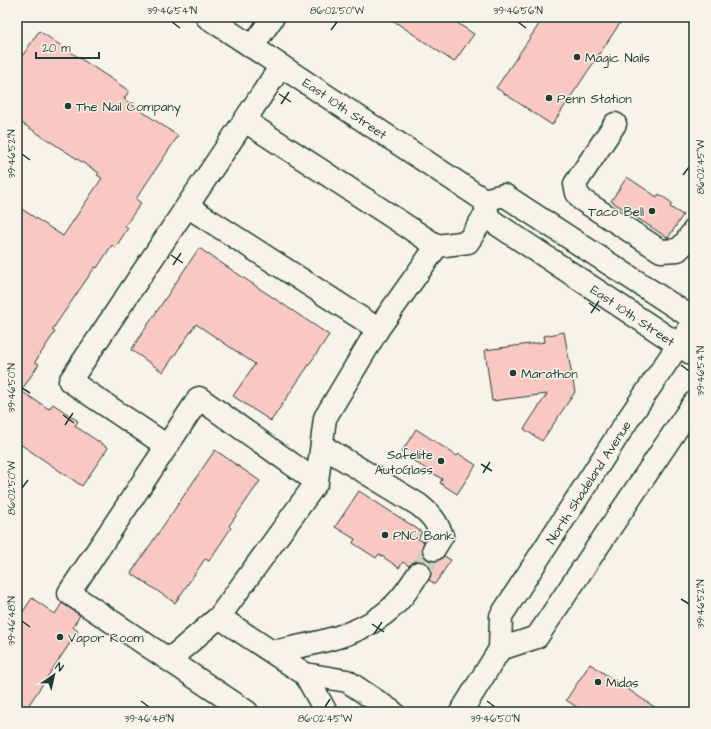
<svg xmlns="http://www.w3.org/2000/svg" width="711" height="729" viewBox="0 0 711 729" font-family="'Architects Daughter',sans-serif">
	<rect width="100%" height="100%" fill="#f7f3e8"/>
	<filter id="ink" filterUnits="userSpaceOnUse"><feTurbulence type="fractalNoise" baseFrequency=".025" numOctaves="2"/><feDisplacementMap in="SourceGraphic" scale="8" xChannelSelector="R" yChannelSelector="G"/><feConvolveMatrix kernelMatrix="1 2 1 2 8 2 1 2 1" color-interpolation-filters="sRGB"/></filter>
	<g filter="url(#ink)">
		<path fill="#f9c8c3" stroke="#1f3d34" d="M388,17H448L474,34L454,62Z
			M544,17H624L552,125L496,88Z
			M39,31L119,84L129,91L124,99L178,136L136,199L141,203L125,226L128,228L115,248L112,245L97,268L95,267L52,330L55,332L35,362L39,364L21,391L49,409L53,404L78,421L75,426L108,448L82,486L17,442V206L63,236L102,178L97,175L99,173L17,120V64Z
			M627,177L657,197L659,194L672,203L670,207L683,215L668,238L611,201Z
			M199,248L329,335L271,421L233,396L255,364L196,324L163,372L131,350Z
			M564,332L575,392L542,441L524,429L547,394L492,401L485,350L545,342L544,336Z
			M416,429L457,456L459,454L476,465L457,494L440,483L442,479L401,453Z
			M215,450L260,481L229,526L231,528L209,561L205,559L175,603L131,573Z
			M359,491L422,532L418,539L424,542L422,549L423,555L427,559L434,561L440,560L444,556L451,560L435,584L429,580L431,574V568L426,563L421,561H414L409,566L403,562L399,568L379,554L376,558L353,543L355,539L335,527Z
			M32,598L55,614L62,603L80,615L73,627L78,631L24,712H17V621Z
			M590,664L662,712H584L566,700Z"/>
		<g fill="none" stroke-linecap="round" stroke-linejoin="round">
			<path stroke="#cccfc4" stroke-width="22" stroke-dasharray="22 11" stroke-linecap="butt" d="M419,573L434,549"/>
			<defs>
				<path id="minor" d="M252,47L273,17
					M245,121L437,246L468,242L487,212
					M615,124L575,184L577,193L582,200L661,251L678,250L685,243L694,230
					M187,206L378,329
					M167,446L70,381L281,66
					M322,446L419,505C430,514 437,521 442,536L434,549
					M272,652C317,643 369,636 401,598C408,590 413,581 419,573
					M169,660L219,617
					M305,674L326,712
					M247,712L69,593L199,398L317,482
					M393,712L347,681L305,674L219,617L317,482L325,418L378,329L437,246"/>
				<path id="major" d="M207,17L484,200L489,219L694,355
					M484,200L504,195L694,319
					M500,649L537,637L694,403
					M461,712L500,649L501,616L629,418L694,322"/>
			</defs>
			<use href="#minor" stroke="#1f3d34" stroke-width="25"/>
			<use href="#major" stroke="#1f3d34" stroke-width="25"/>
			<use href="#minor" stroke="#f7f3e8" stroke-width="22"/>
			<use href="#major" stroke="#f7f3e8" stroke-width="22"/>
		</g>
	</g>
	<path fill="none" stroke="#1f3d34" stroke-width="1.5" d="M172,22L180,28M518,22L526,28M331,30L337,22M279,94L291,102M281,104L289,92M22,154L30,160M683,175L689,167M171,255L183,263M173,265L181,253M589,303L600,311M591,313L599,301M681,365L689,371M22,388L30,393M63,415L74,423M65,425L73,413M481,464L492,471M483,473L490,462M22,488L28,480M681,599L689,604M22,621L30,627M372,624L384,632M374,634L382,622M141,701L149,707M487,701L495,707M325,707L330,699"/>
	<g fill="#1f3d34" stroke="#f7f3e8" stroke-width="1.5">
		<circle cx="577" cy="57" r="4"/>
		<circle cx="549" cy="98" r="4"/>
		<circle cx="68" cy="106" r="4"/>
		<circle cx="652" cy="211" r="4"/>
		<circle cx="513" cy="373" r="4"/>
		<circle cx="441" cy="461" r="4"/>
		<circle cx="385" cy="535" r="4"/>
		<circle cx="60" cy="637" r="4"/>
		<circle cx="598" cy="682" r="4"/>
	</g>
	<g text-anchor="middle" stroke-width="3" stroke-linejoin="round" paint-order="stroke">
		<g font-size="13" fill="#1f3d34" stroke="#f7f3e8" text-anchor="start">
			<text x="585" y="62">Magic Nails</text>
			<text x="557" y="103">Penn Station</text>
			<text x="76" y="111">The Nail Company</text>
			<text x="644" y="216" text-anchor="end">Taco Bell</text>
			<text x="521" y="378">Marathon</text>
			<text x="433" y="459" text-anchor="end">Safelite<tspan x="433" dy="15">AutoGlass</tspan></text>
			<text x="393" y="540">PNC Bank</text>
			<text x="68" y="642">Vapor Room</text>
			<text x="606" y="687">Midas</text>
		</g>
		<g font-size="13" fill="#1f3d34" stroke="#f7f3e8">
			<text transform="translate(345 108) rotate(34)" y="5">East 10th Street</text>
			<text transform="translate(633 315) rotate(34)" y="5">East 10th Street</text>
			<text transform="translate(588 482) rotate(-57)" y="5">North Shadeland Avenue</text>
		</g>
	</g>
	<rect width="711" height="729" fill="none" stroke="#f7f3e8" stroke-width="44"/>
	<g transform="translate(54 675) rotate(34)" stroke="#f7f3e8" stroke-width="3" paint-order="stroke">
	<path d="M0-3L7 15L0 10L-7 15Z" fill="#1f3d34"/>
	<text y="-6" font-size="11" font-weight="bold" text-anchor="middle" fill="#1f3d34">N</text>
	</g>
	<path d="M36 52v6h63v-6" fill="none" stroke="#1f3d34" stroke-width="2"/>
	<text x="42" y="52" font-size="12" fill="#1f3d34" stroke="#f7f3e8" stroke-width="3" paint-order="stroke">20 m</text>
	<rect x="22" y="22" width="667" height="685" fill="none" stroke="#1f3d34" stroke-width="1.5"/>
	<g font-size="10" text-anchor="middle" fill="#1f3d34">
		<text x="172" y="14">39°46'54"N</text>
		<text x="337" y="14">86°02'50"W</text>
		<text x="518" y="14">39°46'56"N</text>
		<text transform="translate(11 154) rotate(-90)" y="4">39°46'52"N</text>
		<text transform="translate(700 167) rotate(-90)" y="4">86°02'45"W</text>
		<text transform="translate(700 371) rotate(-90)" y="4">39°46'54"N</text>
		<text transform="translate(11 388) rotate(-90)" y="4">39°46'50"N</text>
		<text transform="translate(11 488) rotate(-90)" y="4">86°02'50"W</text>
		<text transform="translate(700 604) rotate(-90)" y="4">39°46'52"N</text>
		<text transform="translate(11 621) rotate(-90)" y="4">39°46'48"N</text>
		<text x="149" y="722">39°46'48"N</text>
		<text x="325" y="722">86°02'45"W</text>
		<text x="495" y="722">39°46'50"N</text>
	</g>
</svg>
